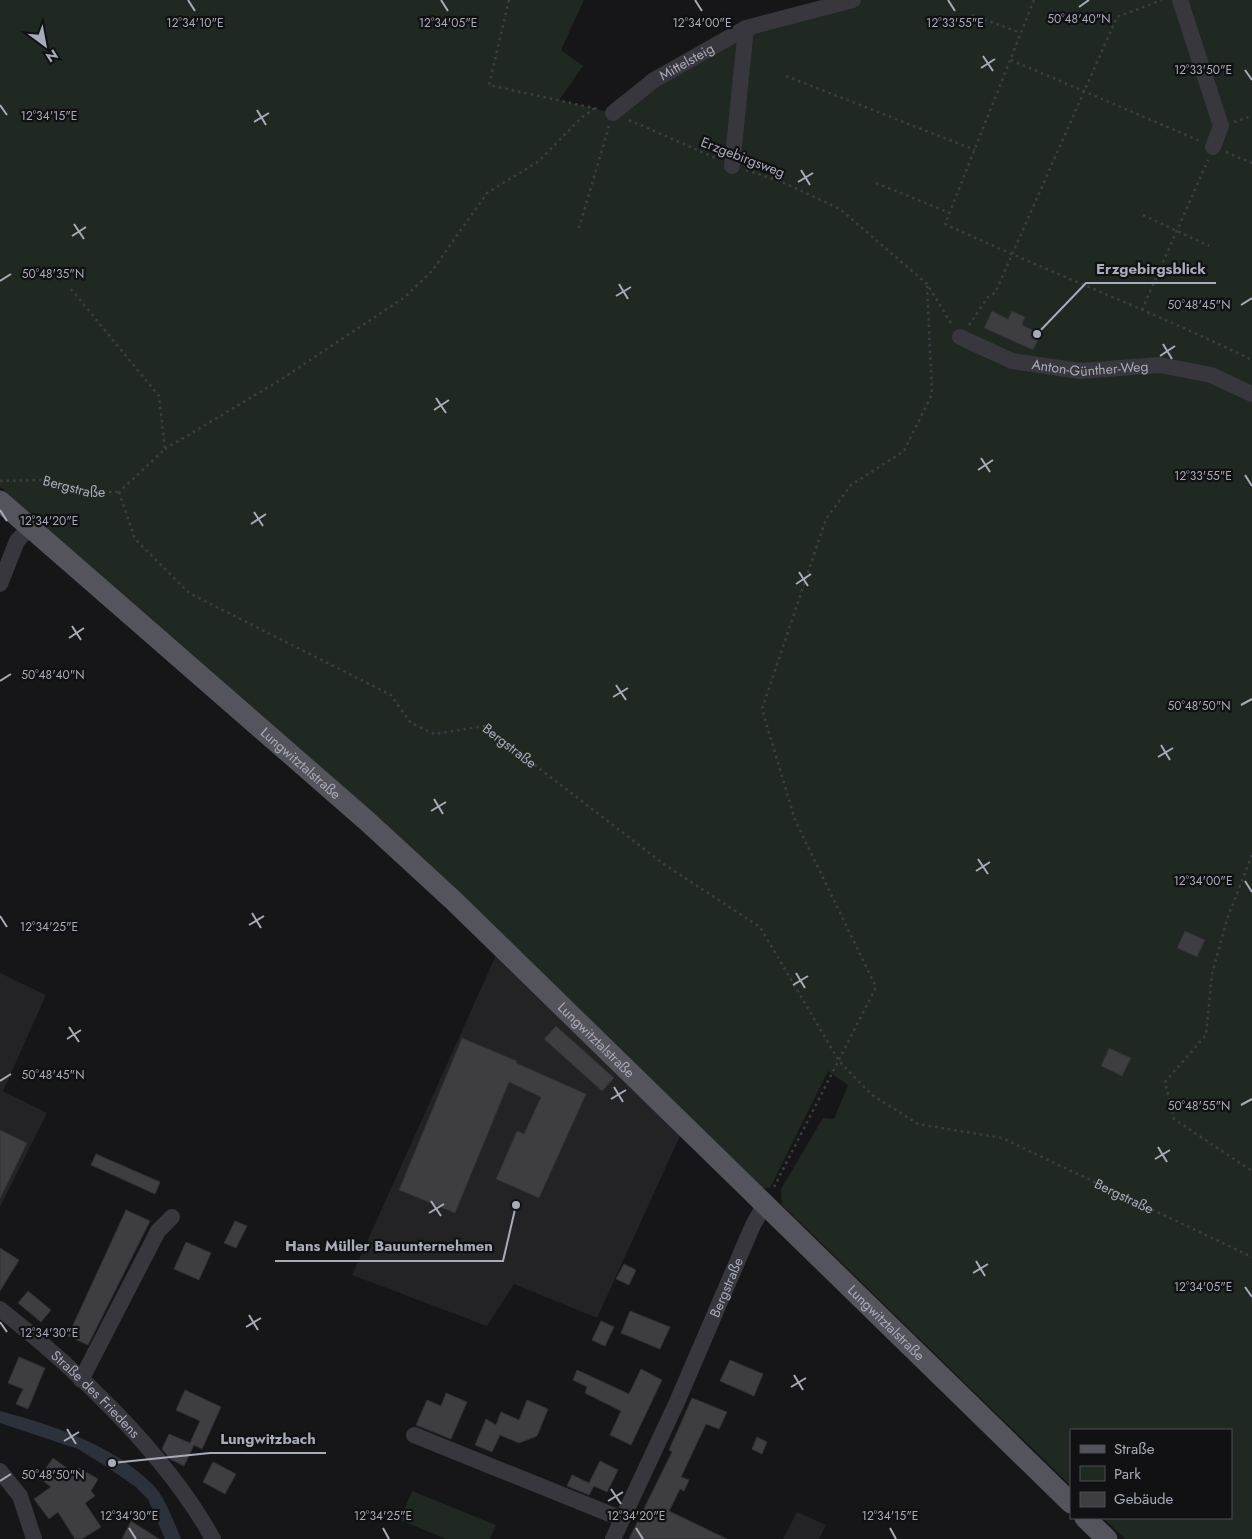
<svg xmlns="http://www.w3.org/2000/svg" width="1252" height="1539" viewBox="0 0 1252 1539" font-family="Jost,sans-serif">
	<rect width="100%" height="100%" fill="#161618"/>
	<path fill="#232225" d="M497,953L680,1136L597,1318L514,1284L487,1326L352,1275Z
		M0,973L46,995L3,1091L47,1113L0,1207Z
		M797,1512L826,1525L819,1539H783Z"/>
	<path fill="#202822" d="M0,0H584L561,50L583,66L559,100L613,113L746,28L853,0H1252V1539H1125L1103,1518H1231V1430H1071V1486L782,1205L781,1189L823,1118L834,1119L848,1085L828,1071L770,1188H762L113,586L0,487Z
		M412,1491L496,1525L490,1539H446L400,1520Z"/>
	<path fill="#2c323c" d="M0,1411C52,1425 114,1445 153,1485C165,1497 175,1524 181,1539H165L148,1499L136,1487L107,1467L78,1449L0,1423Z"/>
	<path fill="#3e3e42" stroke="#313034" d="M992,311L1008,319L1012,311L1025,317L1022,325L1041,334L1033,350L984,328Z
		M1185,931L1205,940L1197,957L1177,948Z
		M556,1026L614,1078L602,1091L544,1039Z
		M462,1038L517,1061L516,1063L586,1094L539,1198L496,1179L517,1131L524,1134L541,1097L509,1082L455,1213L399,1190Z
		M1109,1048L1131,1058L1122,1076L1101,1066Z
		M0,1130L27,1143L0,1199Z
		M96,1154L160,1182L155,1194L91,1165Z
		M126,1210L150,1221L88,1345L68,1336Z
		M235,1221L247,1226L236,1248L224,1243Z
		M186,1242L211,1253L199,1280L174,1269Z
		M0,1248L19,1260L0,1291Z
		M624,1264L636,1270L629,1285L616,1279Z
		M28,1291L51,1310L41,1322L18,1303Z
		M630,1311L670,1327L660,1349L621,1333Z
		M601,1321L614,1327L605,1346L592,1340Z
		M19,1357L45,1368L28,1409L16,1404L23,1389L8,1383Z
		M730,1360L763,1374L754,1396L720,1381Z
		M641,1369L662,1380L631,1445L610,1435L621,1411L585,1393L587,1387L573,1380L577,1370L629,1394Z
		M185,1390L221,1407L202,1449L194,1445L184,1466L170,1459L162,1449L169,1434L190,1443L200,1421L176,1410Z
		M446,1393L467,1402L451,1439L416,1425L427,1400L441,1406Z
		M692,1398L727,1412L719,1429L706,1424L681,1477L689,1480L684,1491L680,1489L669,1511L727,1539H629L672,1452L669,1450Z
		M527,1400L548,1409L537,1436L519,1443L500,1435L492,1452L475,1445L486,1419L496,1425L501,1412L519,1420Z
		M757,1437L767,1442L762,1454L752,1449Z
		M53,1458L75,1474L79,1468L98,1479L91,1491L95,1496L85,1503L101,1527L82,1539H75L58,1512L49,1519L34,1499L51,1487L39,1478Z
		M600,1461L618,1470L607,1492L594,1486L589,1495L567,1486L572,1475L589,1483Z
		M213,1462L236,1474L225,1494L203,1482Z
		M131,1521L159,1539H122Z"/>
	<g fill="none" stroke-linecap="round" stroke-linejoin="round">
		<g stroke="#3d3e44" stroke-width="2.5" stroke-dasharray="2.5 4" stroke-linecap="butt">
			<path d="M509,0L489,85L598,109"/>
			<path d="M1034,0L945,224C1046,271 1152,311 1252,360"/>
			<path d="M972,15L1021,33"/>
			<path d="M1011,60L1200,141"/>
			<path d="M786,76L975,150"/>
			<path d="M629,120L718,159"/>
			<path d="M1234,122L1252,116"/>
			<path d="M1226,152L1252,163"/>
			<path d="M746,170L782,182L840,209L927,284L952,325"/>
			<path d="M876,183L950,213"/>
			<path d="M1143,215L1209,246"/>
			<path d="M579,228L609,126"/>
			<path d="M71,289L159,396L165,449L119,492"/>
			<path d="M1142,310L1208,160"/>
			<path d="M969,325L988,297L995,293L1117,17L1162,0"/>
			<path d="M165,449L277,382L405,297L432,271L487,193L539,161L581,118L595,108"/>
			<path id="s1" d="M0,481L44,480L90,492H119"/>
			<path id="s2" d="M119,492L135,539L189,593L391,695L410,722L434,734L484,726L665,865L760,927L839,1061L872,1095L918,1124L1002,1138L1252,1257"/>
			<path d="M1252,855L1227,919L1212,974L1206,1035L1165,1082L1174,1119L1252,1171"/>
			<path d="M774,1187L876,987L795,820L762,709L826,519L851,485L904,451L932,394L927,285"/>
		</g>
		<g stroke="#37373d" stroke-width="16">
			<path d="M1180,0L1221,126L1213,147"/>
			<path id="s3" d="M613,113L654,80L746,28L853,0"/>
			<path d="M732,166L746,28"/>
			<path id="s4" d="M960,337L1012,361L1080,371L1160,365L1211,375L1252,394"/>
			<path d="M0,584L17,541L30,527"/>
			<path id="s5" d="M0,1309C77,1369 166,1454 213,1539"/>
			<path d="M81,1380L158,1231L172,1217"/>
			<path d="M414,1435L622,1519"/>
			<path d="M0,1471L20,1496L34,1539"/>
			<path id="s6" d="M613,1539L677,1402L753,1225L765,1204"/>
		</g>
		<g stroke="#53545c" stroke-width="21">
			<path id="s7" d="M0,501L367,821L454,901L1071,1503"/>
			<path d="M1085,1518L1107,1539"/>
		</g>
	</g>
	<path fill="none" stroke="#a8abb8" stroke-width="2" d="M188,0L195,11M441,0L448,11M695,0L702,11M948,0L955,11M1079,7L1089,0M983,56L993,71M981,68L995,59M1245,70L1252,80M0,105L7,115M257,110L266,125M254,122L269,113M801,170L810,185M798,182L813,173M74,224L84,239M72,236L86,227M0,281L11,274M619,284L628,299M616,296L631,287M1241,305L1252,298M1163,344L1172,359M1160,356L1175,346M436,398L446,413M434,410L449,400M981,458L990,472M978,470L993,460M1245,475L1252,486M0,510L7,521M254,512L263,526M251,524L266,514M799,572L808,586M796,584L811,574M72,626L81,640M69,638L84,628M0,681L11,674M616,685L626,700M613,697L628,688M1241,705L1252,699M1161,745L1170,760M1158,757L1173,748M434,799L443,814M431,811L446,802M978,859L988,874M976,871L990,862M1245,881L1252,892M252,913L261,928M0,916L7,927M249,925L264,916M796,973L805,988M793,985L808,976M69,1027L79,1042M67,1039L81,1030M0,1081L11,1074M614,1087L623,1102M611,1099L626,1090M1241,1105L1252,1099M1158,1147L1167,1162M1155,1159L1170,1150M431,1201L441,1216M429,1213L444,1204M976,1261L985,1276M973,1273L988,1264M1245,1287L1252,1297M249,1315L258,1330M0,1322L7,1332M246,1327L261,1318M794,1375L803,1390M791,1387L806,1378M67,1429L76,1444M64,1441L79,1432M0,1481L11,1474M611,1489L621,1504M608,1501L623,1492M129,1528L136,1539M383,1528L389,1539M636,1528L643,1539M890,1528L896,1539"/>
	<g text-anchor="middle" stroke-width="4.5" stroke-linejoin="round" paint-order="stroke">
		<g font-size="14" fill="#a8abb8" stroke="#111113">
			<text dy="5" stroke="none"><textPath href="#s3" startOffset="90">Mittelsteig</textPath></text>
			<text transform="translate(743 157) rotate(21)" y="5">Erzgebirgsweg</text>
			<text dy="5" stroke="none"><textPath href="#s4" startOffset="136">Anton-Günther-Weg</textPath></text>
			<text dy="5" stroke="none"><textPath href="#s1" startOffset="75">Bergstraße</textPath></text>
			<text dy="5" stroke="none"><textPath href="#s2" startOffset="495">Bergstraße</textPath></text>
			<text dy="5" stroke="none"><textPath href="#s7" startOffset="399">Lungwitztalstraße</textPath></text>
			<text dy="5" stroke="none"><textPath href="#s7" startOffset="804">Lungwitztalstraße</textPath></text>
			<text dy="5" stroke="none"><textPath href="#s2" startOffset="1282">Bergstraße</textPath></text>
			<text dy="5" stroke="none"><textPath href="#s6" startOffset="276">Bergstraße</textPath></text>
			<text dy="5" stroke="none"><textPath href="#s7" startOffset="1209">Lungwitztalstraße</textPath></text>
			<text dy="5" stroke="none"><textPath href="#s5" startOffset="128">Straße des Friedens</textPath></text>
		</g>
	</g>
	<g font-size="12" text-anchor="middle" fill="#a8abb8" stroke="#111113" stroke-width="4.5" stroke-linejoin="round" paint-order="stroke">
		<text x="1079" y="23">50°48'40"N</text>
		<text x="195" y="27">12°34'10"E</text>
		<text x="448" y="27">12°34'05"E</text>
		<text x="702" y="27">12°34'00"E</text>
		<text x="955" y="27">12°33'55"E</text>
		<text x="1203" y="74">12°33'50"E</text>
		<text x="49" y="120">12°34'15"E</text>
		<text x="53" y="278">50°48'35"N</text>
		<text x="1199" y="309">50°48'45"N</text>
		<text x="1203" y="480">12°33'55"E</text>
		<text x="49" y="525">12°34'20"E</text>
		<text x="53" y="679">50°48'40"N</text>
		<text x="1199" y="710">50°48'50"N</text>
		<text x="1203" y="885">12°34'00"E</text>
		<text x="49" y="931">12°34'25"E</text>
		<text x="53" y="1079">50°48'45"N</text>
		<text x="1199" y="1110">50°48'55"N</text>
		<text x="1203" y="1291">12°34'05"E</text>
		<text x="49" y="1337">12°34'30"E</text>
		<text x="53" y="1479">50°48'50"N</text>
		<text x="129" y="1520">12°34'30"E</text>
		<text x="383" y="1520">12°34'25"E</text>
		<text x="636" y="1520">12°34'20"E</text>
		<text x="890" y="1520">12°34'15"E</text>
	</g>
	<path fill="none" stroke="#a8abb8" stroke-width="2" d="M1037 334L1086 283H1216M516 1205L503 1261H275M112 1463L210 1453H326"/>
	<g fill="#a8abb8" stroke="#111113" stroke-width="2">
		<circle cx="1037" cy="334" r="5"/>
		<circle cx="516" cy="1205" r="5"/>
		<circle cx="112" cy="1463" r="5"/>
	</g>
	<g font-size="15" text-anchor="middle" font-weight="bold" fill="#a8abb8" stroke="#111113" stroke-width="4.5" stroke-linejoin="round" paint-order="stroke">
		<text x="1151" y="274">Erzgebirgsblick</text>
		<text x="389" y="1251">Hans Müller Bauunternehmen</text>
		<text x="268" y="1444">Lungwitzbach</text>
	</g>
	<rect x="1070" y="1429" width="162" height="90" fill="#111113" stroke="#4d4f55"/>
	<rect x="1080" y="1445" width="25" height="8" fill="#53545c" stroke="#4d4f55"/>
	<text x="1114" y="1454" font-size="15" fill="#a8abb8">Straße</text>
	<rect x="1080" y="1466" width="25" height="15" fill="#202822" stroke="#4d4f55"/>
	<text x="1114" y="1479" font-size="15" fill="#a8abb8">Park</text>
	<rect x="1080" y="1492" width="25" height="15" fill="#3e3e42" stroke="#4d4f55"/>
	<text x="1114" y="1504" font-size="15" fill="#a8abb8">Gebäude</text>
	<g transform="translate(45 45) rotate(148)" stroke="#111113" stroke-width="4" paint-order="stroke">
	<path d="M0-4L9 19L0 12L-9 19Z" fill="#a8abb8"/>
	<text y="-8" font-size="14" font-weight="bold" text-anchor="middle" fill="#a8abb8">N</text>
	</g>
</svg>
